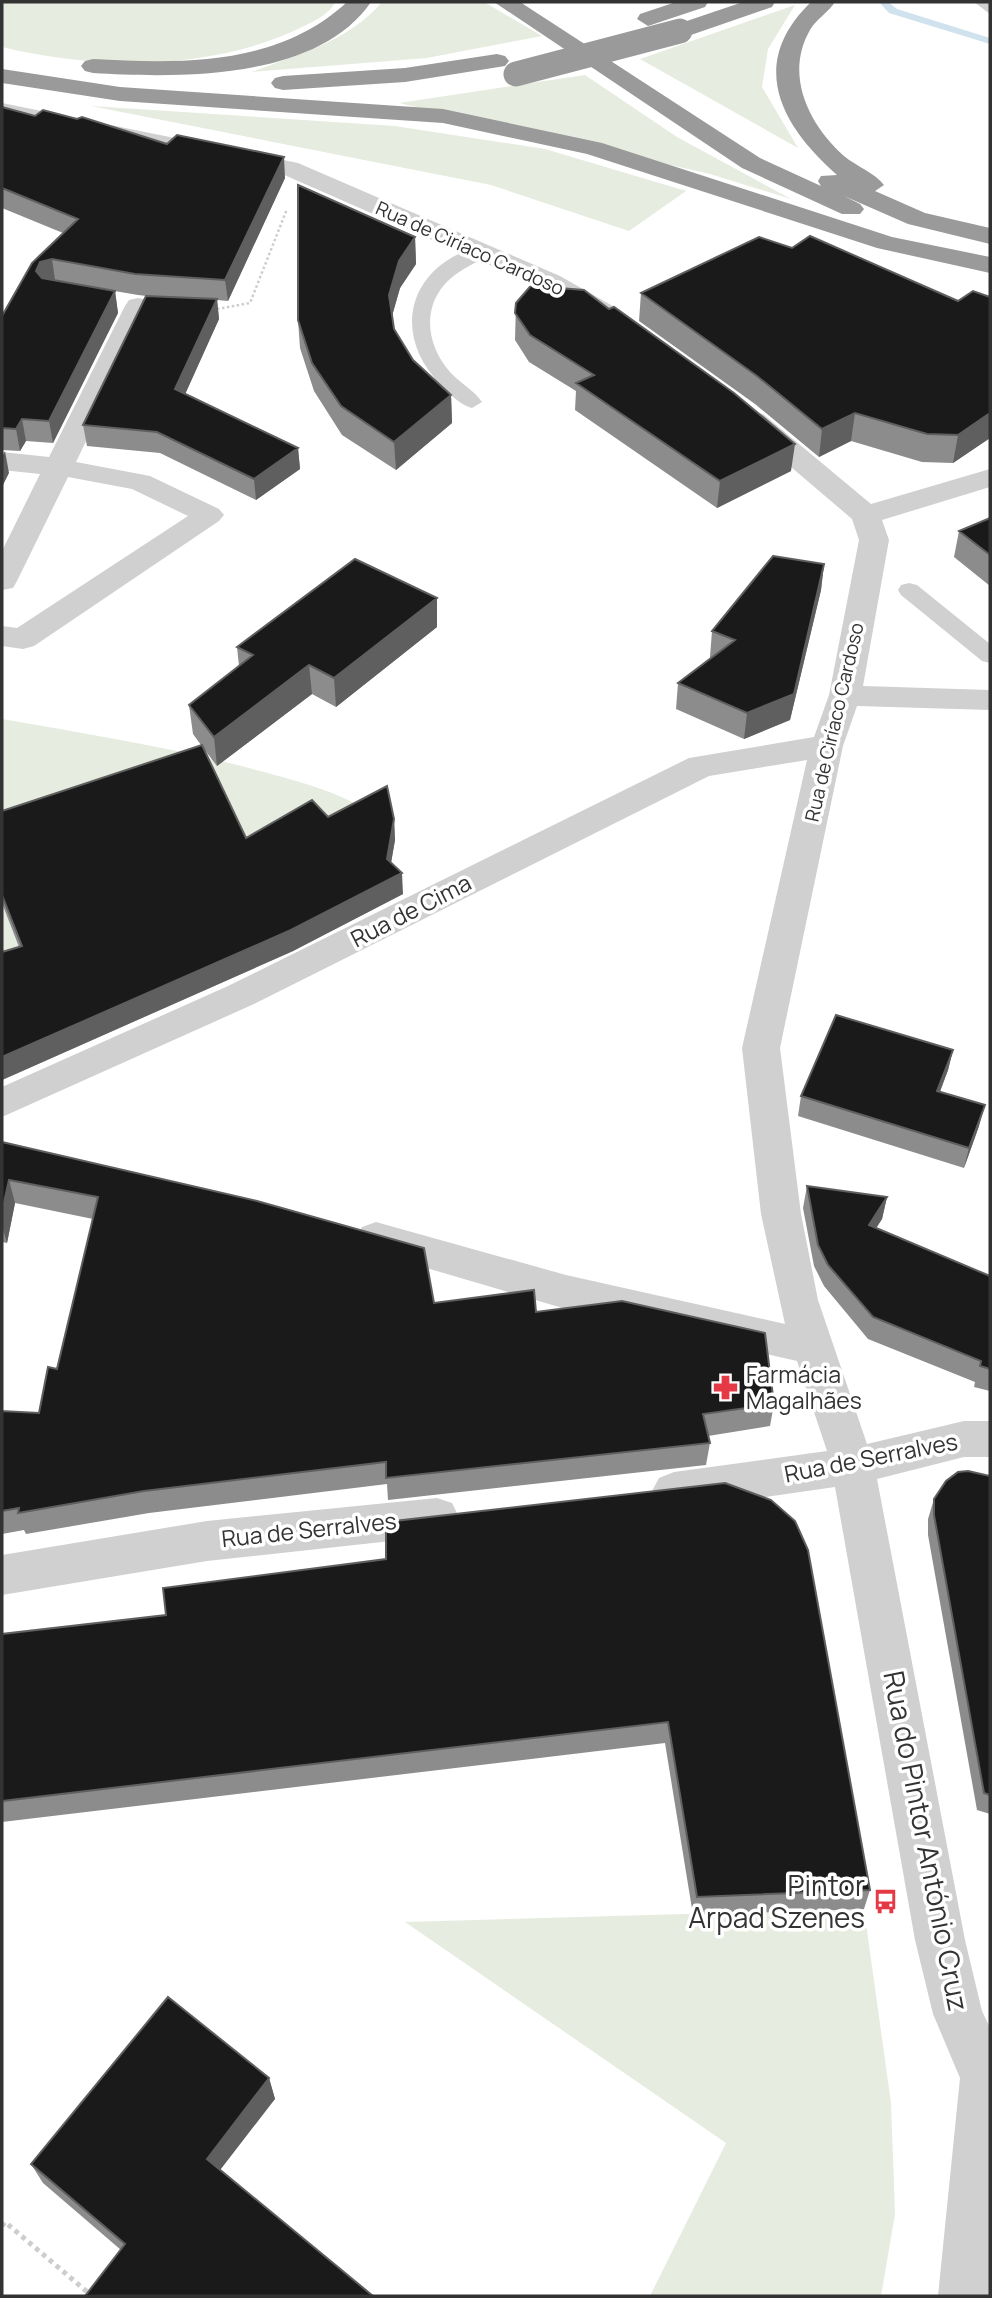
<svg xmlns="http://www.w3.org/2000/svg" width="992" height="2298" viewBox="0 0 992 2298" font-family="Manrope,sans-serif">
	<rect width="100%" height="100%" fill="#fff"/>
	<path fill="#e6ecdf" d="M2,2H335C330,14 313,22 302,27C213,71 96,70 2,47Z
		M382,2H484L542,36L427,58L252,72C299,54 349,41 382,2Z
		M795,5L768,49L762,87L798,148L640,59Z
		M585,75L677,137L791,199L710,174L399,103Z
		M91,106L395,126L545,149L686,191L629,231L491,185Z
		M2,719C88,734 175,748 260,771C300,782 339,791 374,815L286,936L298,949L2,1080Z
		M864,1909L891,2103L895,2214L881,2296H650L726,2143L405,1922Z"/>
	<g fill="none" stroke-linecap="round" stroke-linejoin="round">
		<path fill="#cfe2ee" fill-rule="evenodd" d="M879,2H888L897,9L990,38V44L889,13Z"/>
		<path stroke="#cdcdcd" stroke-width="2.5" stroke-dasharray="2.5 2.5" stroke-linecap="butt" d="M217,309L250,303L287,209"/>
		<path stroke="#cdcdcd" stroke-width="5" stroke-dasharray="4.5 4.5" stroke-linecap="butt" d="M2,2226L5,2222L92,2296"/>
		<path fill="#d0d0d0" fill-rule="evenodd" d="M974,2H990V14Z
			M481,246L488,248L490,252L488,256C475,263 461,269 450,279C421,305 426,345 450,372C460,383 474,390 482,402L472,408C460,405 451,395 442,386C389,334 409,264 481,246Z
			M909,583L917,585L990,644V663L982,661L901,595L898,590L901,585Z"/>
		<path fill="#d0d0d0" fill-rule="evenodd" d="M2,103L298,163L560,276L618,309L622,315L618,321H600L542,288L282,174L2,117Z
			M138,298L147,300L151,306L76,462L150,476L219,509L224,515L219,521L34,646L23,649L2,646V626L17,628L188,516L132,489L68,477L17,581L13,588L2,590V551L40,474L2,470V452L49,457L125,306L129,300Z
			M753,412L763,414L871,504L990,469V487L882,520L889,540L863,686L990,690V710L857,706L843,746L780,1048L801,1214L818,1300L867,1444L964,1421H990V1457H964L877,1479L965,1940L982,2011L990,2028V2296H938L960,2078L933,2014L915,1940L835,1487L674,1510L659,1504L652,1491L659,1478L674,1472L827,1451L797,1361L566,1309L362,1249L356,1238L362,1227L376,1222L566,1275L785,1324L761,1214L742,1048L807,760L709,776L254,1004L2,1117V1087L228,986L689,758L814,737L829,695L859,540L852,519L743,426L739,420L743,414Z
			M437,1498L452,1503L459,1517L452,1531L437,1536L207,1561L2,1595V1555L207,1521Z"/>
		<path fill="#9a9a9a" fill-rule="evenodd" d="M347,2H371C317,81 177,78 93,73L85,71L81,66L85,61L93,59C182,64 278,66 347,2Z
			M494,2H520L760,158L821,186L818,181L821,176L837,175C779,124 748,63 811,2H835C829,12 816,19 810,30C784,75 809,125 844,156C856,166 875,173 884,185L875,191L925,213L990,228V244L908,224L844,196L860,204L864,209L860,214H842L742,168Z
			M676,2H708L705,7L648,26L637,19L640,14Z
			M743,2H775L772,7L688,36H672L669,31L672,26Z
			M497,54L505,56L509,61L505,66L405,82L283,90L275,88L271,83L275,78L283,76L405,68Z
			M2,69L120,87L443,109L602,143L892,237L990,257V273L877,248L587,154L443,123L120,101L2,83Z"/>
		<path stroke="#9a9a9a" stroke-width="25" d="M516,74L680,31"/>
	</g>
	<path fill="#8c8c8c" d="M2,107L35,116L167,144L285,178L228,301L217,300L219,319L185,394L298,448L300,469L256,500L160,453L87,446L83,425L156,297L138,295L56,281L115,291L118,313L53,443L26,441L20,451L2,450V316L63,233L2,208Z
		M415,237L416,264L400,288L392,316L394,329L413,360L451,395L452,423L396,470L342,435L314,391L300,348L298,320Z
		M641,293L958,301L990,297V438L953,463L922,462L851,441L819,457L755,404L639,321Z
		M516,303L791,471L717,508L575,410L576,391L529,362L515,340Z
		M990,518V586L954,557L959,531Z
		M824,564L821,590L790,720L744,739L676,709L678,683L711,657H710L712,631Z
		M437,627L336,707L312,694L217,766L204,749L246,838L328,817L394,819L395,840L391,863L403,894L293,951L2,1080V952L19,947L2,903V811L201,745L193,734L189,705L239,666L237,647Z
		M953,1050L948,1070L940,1092L979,1126L964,1168L798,1116L801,1096Z
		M2,1142L434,1303L536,1312L774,1404L770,1426L708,1436L710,1443L706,1465L388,1500L387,1484L149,1513L26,1534L24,1530L2,1534V1411L39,1413L57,1369L93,1219L15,1203L7,1243L2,1242Z
		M807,1186L887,1197L882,1219L876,1228L990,1276V1391L974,1387L975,1382L868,1339L824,1286L814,1266L803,1208Z
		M990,1476V1814L977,1810L928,1535V1519L934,1499Z
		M725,1483L870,1890L864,1909L693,1915L665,1743L2,1822V1634L166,1615L386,1559Z
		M269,2078L275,2099L121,2250L43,2183L31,2164Z"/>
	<path fill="#5f5f5f" d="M284,157L285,178L228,301L225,280Z
		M415,237L416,264L400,288L390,323L389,295L399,261Z
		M52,259L55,280L44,284L36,271L40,262Z
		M115,291L118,313L53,443L49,421Z
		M217,299L219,319L178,410L175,389Z
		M451,395L452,423L396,470L394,442Z
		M855,413L851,441L819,457L822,429Z
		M990,413V438L953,463L958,435Z
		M22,419L26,441L20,451L16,429Z
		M795,444L791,471L717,508L720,481Z
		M298,448L300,469L256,500L254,479Z
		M5,451L9,473L2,487V457Z
		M824,564L821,590L790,720L744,739L747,713Z
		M437,598V627L336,707L334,678Z
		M309,665L312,694L217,766L214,737Z
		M394,819L395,840L388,880L387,859Z
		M402,873L403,894L293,951L2,1080V1057Z
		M953,1050L948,1070L932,1112L937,1091Z
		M985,1105L979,1126L964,1168L969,1148Z
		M9,1180L15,1203L7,1243L2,1226V1212Z
		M887,1197L882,1219L864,1247L869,1225Z
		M269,2078L275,2099L214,2178L207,2159Z"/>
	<path fill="#1a1a1a" stroke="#5f5f5f" stroke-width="2" d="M2,107L35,116L43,110L77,119L82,117L167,144L177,135L284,157L225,280L135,274L52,259L40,262L36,271L42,278L115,291L49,421L22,419L16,429L2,428V316L32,263L78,219L2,188Z
		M298,185L415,237L399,261L389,295L394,329L413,360L451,395L394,442L341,406L312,363L298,320Z
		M810,236L958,301L973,291L990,297V413L958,435L927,434L855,413L822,429L757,376L641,293L759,237L792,248Z
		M540,275L559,288L584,290L609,309L614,307L734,393L795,444L720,481L576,383L594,375L530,335L515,313L516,303Z
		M146,296L217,299L175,389L298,448L254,479L157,432L83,425Z
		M990,518V555L959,531Z
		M773,556L824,564L794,694L747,713L678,683L735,640L712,631Z
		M355,559L437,598L334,678L309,665L214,737L189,705L253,655L237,647Z
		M202,745L246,838L312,800L328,817L387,786L394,819L387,859L402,873L291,930L2,1057V952L22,946L2,895V811Z
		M836,1015L953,1050L937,1091L985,1105L969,1148L801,1096Z
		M2,1142L257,1201L424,1248L434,1303L534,1290L536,1312L622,1301L765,1333L774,1404L703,1414L710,1443L386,1478V1462L144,1491L18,1513L19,1508L2,1511V1411L39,1413L48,1367L57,1369L98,1197L9,1180L2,1212Z
		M807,1186L887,1197L869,1225L990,1276V1369L980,1366L981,1361L873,1317L828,1265L818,1245Z
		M968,1471L990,1476V1795L984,1793L934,1515V1499L946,1481L958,1472Z
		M725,1483L771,1500L795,1521L808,1550L870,1890L697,1897L668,1722L2,1801V1634L166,1615L163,1588L386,1559V1522Z
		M168,1997L269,2078L207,2159L373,2296H85L125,2244L31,2164Z"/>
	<defs>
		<symbol id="pharmacy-bare" viewBox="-9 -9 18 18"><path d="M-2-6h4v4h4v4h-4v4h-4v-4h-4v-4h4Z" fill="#e63946" stroke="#fff" stroke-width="2.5" paint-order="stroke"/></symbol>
		<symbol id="bus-bare" viewBox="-9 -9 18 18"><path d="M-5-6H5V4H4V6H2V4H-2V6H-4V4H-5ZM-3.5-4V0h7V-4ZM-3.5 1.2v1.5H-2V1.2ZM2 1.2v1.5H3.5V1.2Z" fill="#e63946" stroke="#fff" stroke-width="2.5" paint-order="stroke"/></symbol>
	</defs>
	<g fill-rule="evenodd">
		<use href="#pharmacy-bare" x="708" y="1370" width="35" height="35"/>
		<use href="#bus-bare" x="868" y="1884" width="35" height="35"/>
	</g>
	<g text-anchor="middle" stroke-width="7" stroke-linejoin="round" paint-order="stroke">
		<g font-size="19" fill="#333" stroke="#fff">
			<text transform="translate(470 248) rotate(24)" y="7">Rua de Ciríaco Cardoso</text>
			<text transform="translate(834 722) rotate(-77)" y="7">Rua de Ciríaco Cardoso</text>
		</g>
		<g font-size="23" fill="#333" stroke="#fff">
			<text transform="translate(411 911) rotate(-27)" y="8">Rua de Cima</text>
			<text transform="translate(871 1458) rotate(-11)" y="8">Rua de Serralves</text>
			<text transform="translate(309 1530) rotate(-6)" y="8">Rua de Serralves</text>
		</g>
		<g font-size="23" fill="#333" stroke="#fff" text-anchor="start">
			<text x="746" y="1383">Farmácia<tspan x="746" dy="26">Magalhães</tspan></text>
		</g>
		<g font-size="28" fill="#333" stroke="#fff">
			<text transform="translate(926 1841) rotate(79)" y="10">Rua do Pintor António Cruz</text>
		</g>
		<g font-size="28" fill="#333" stroke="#fff" text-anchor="end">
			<text x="865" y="1896">Pintor<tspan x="865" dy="32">Arpad Szenes</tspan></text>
		</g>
	</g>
	<rect width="992" height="2298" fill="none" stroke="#333333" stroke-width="7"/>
</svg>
